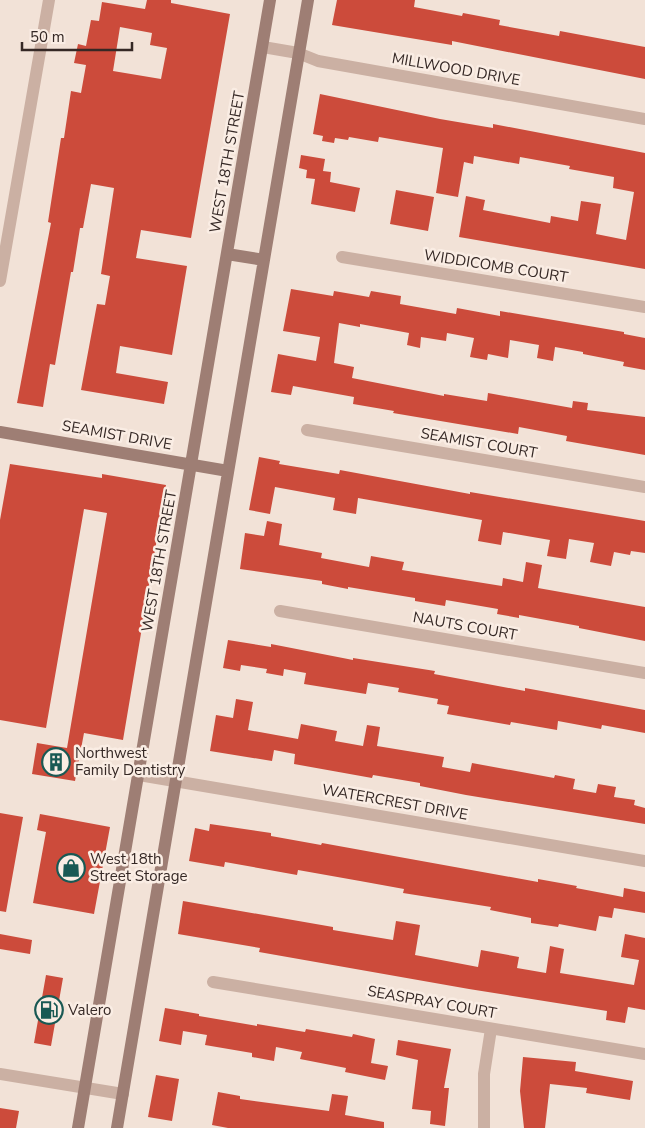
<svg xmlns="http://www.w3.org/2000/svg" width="645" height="1128" viewBox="0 0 645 1128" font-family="'Nunito Sans',sans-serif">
	<rect width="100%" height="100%" fill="#f2e2d7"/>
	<path fill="#cc4b3b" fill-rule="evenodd" d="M147,0H171V3L230,14L191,238L141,230L136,258L187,266L172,355L120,346L116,373L168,382L164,404L81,390L97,304L105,305L110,276L101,274L114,188L91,184L83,228H80L73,272H71L55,365L50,364L43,407L17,403L51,223L48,222L61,138H64L71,91L81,93L86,65L74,63L78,44L86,46L91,20L99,21L102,2L145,9ZM120,27L152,33L150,45L167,48L161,79L113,71Z
		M337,0H415L414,7L462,16L463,13L500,20L499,25L559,36L560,31L645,47V79L452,41V45L332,25Z
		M320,94L440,119L493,128V124L645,153V269L459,237L466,196L485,200L483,210L550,223L551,216L578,221L581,201L601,204L596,234L626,240L634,192L613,188L614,177L569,169L570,166L520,157L519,164L474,156L473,164L464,162L458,197L436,193L443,148L379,137L378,142L349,137L348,140L335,138L334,143L322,141L323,136L313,134Z
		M301,155L325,159L323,171L331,172L330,182L360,188L355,212L311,204L315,179L306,178L307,170L299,168Z
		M396,190L434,197L428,231L390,224Z
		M291,289L333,296L334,291L369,297L371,291L401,296L400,304L456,314L457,308L500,316V311L624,332V334L645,338V370L623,366L624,362L583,354V352L555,347L553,361L537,358L539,345L510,340L508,358L488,354L487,360L470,357L474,338L447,333L446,341L421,337L420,348L407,345L409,333L360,324V327L339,323L334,363L354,367L352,378L444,396V394L487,401L488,393L572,408L573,401L588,403L587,410L645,417V455L566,441L567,436L519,427L518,434L393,413L394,411L353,404L354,397L293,386L291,395L271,392L278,354L316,361L320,337L283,331Z
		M259,457L280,461L279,464L339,474L340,470L470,494V492L645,521V553L631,551L630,555L614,552L611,566L590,562L594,543L569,539L566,559L547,556L550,540L503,532L501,545L478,541L482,520L358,498L356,514L333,510L335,498L275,487L270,514L249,510Z
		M10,464L102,478V474L166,485L123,740L84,733L75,781L32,774L37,743L67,748L107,513L84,509L46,728L0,720V520Z
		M267,521L282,524L279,545L322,553L321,558L369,567L371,556L404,562L402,570L502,586L503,578L523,582L526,562L542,565L538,588L645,607V641L579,628V626L519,615V618L497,614L498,609L446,600L445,606L415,601V598L348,587V589L322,584V581L240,569L245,533L264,536Z
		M228,640L271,647V644L353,660V658L435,671L434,674L525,691V688L645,710V733L602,725L601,729L558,721L557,730L511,722L510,725L447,714L449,706L437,704L438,699L398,692L399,688L368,683L366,694L304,684L306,673L284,669L283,676L266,673L267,669L241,665L240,671L223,668Z
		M236,699L253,702L248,730L298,739L301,724L337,731L335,741L363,746L367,725L380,727L377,746L444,757L442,767L470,772L472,763L554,778L555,775L575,779L573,789L596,793L598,784L616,787L614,797L635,800L634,805L645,808V824L466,795L420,786V783L373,775L372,778L294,764L295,754L274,750L272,761L210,751L216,715L233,718Z
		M0,813L23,817L6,912L0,911Z
		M40,814L110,827L94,914L33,903L46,832L37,830Z
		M210,824L271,833V836L321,845L322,843L538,882V879L577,886L576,888L623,897L624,888L645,892V913L614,908L612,918L599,916L596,931L559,924L558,927L531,923V918L490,910L491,907L403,893L404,889L360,881L298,870L297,875L225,862L224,867L189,861L195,828L209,831Z
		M183,901L333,927V930L393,940L396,921L420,925L415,955L478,967L481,950L519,957L517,968L546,973L550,946L564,949L560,973L634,985L639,960L621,957L625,934L645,938V1010L628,1007L625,1023L606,1020L607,1011L469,989L259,952L260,948L178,934Z
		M0,934L32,940L30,954L0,949Z
		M46,975L63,978L51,1046L34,1043Z
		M165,1008L199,1014V1016L257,1026V1024L305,1032L306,1029L352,1037L353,1034L375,1039L371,1063L388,1066L385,1080L345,1072L346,1068L300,1059L302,1052L276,1047L274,1061L252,1057V1053L205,1045L207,1035L183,1031L181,1045L159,1041Z
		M398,1040L451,1049L444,1088H449L445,1126L430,1124L431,1111L412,1109L418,1060L396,1055Z
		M523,1057L576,1062L575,1071L633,1081L630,1100L586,1093L587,1088L550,1084L545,1128H524L520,1091Z
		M156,1075L179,1079L172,1121L148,1117Z
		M218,1092L240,1096V1099L329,1111L332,1094L348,1096L345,1115L384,1122V1128H228L212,1125Z
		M0,1108L19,1111L16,1128H0Z"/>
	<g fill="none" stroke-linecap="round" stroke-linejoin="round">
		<path stroke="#cbb0a3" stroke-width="12" d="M263,47L298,53L318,61L645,119
			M342,257L645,307
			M0,281L49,0
			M307,430L645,487
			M280,611L645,673
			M139,775L645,861
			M213,982L645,1054
			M0,1074L123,1094
			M484,1128V1074L491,1029"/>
		<path stroke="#9e7e74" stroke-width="12" d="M227,254L264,260
			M0,432L228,471
			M78,1128L270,0
			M117,1128L308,0"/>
	</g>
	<defs>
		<symbol id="building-ring" viewBox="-11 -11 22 22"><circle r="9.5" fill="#faede4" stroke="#195954" stroke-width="1.5"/><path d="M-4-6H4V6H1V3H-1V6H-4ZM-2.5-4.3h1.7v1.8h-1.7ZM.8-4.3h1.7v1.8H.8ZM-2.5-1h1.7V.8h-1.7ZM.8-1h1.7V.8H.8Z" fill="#195954"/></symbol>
		<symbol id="shop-ring" viewBox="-11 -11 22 22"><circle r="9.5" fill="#faede4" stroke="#195954" stroke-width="1.5"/><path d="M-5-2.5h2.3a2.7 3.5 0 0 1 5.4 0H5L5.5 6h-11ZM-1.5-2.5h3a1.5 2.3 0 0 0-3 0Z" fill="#195954"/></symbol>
		<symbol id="fuel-ring" viewBox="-11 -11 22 22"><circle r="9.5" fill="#faede4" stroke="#195954" stroke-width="1.5"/><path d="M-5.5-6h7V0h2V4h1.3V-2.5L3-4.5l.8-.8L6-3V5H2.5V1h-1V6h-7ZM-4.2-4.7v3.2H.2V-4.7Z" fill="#195954"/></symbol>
	</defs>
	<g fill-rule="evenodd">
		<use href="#building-ring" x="40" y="746" width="32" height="32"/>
		<use href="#shop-ring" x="55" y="852" width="32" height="32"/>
		<use href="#fuel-ring" x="33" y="994" width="32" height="32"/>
	</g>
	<g text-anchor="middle" stroke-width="5" stroke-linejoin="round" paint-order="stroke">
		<g font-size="15" fill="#352825" stroke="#faede4">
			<text transform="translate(456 69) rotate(10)" y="5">MILLWOOD DRIVE</text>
			<text transform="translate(227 162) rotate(-80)" y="5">WEST 18TH STREET</text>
			<text transform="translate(496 266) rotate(9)" y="5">WIDDICOMB COURT</text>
			<text transform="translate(117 435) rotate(10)" y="5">SEAMIST DRIVE</text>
			<text transform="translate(479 443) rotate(10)" y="5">SEAMIST COURT</text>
			<text transform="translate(159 561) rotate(-80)" y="5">WEST 18TH STREET</text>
			<text transform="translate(465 626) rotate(10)" y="5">NAUTS COURT</text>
			<text transform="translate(395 802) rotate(10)" y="5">WATERCREST DRIVE</text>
			<text transform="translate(432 1002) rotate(10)" y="5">SEASPRAY COURT</text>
		</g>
		<g font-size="15" fill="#352825" stroke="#faede4" text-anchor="start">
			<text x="75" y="758">Northwest<tspan x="75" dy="17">Family Dentistry</tspan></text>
			<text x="90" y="864">West 18th<tspan x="90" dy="17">Street Storage</tspan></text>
			<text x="68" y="1015">Valero</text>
		</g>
	</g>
	<path d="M22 42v8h110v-8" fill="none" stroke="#352825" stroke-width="2.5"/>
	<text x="30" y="42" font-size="15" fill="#352825" stroke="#faede4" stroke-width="4" paint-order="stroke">50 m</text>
</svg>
